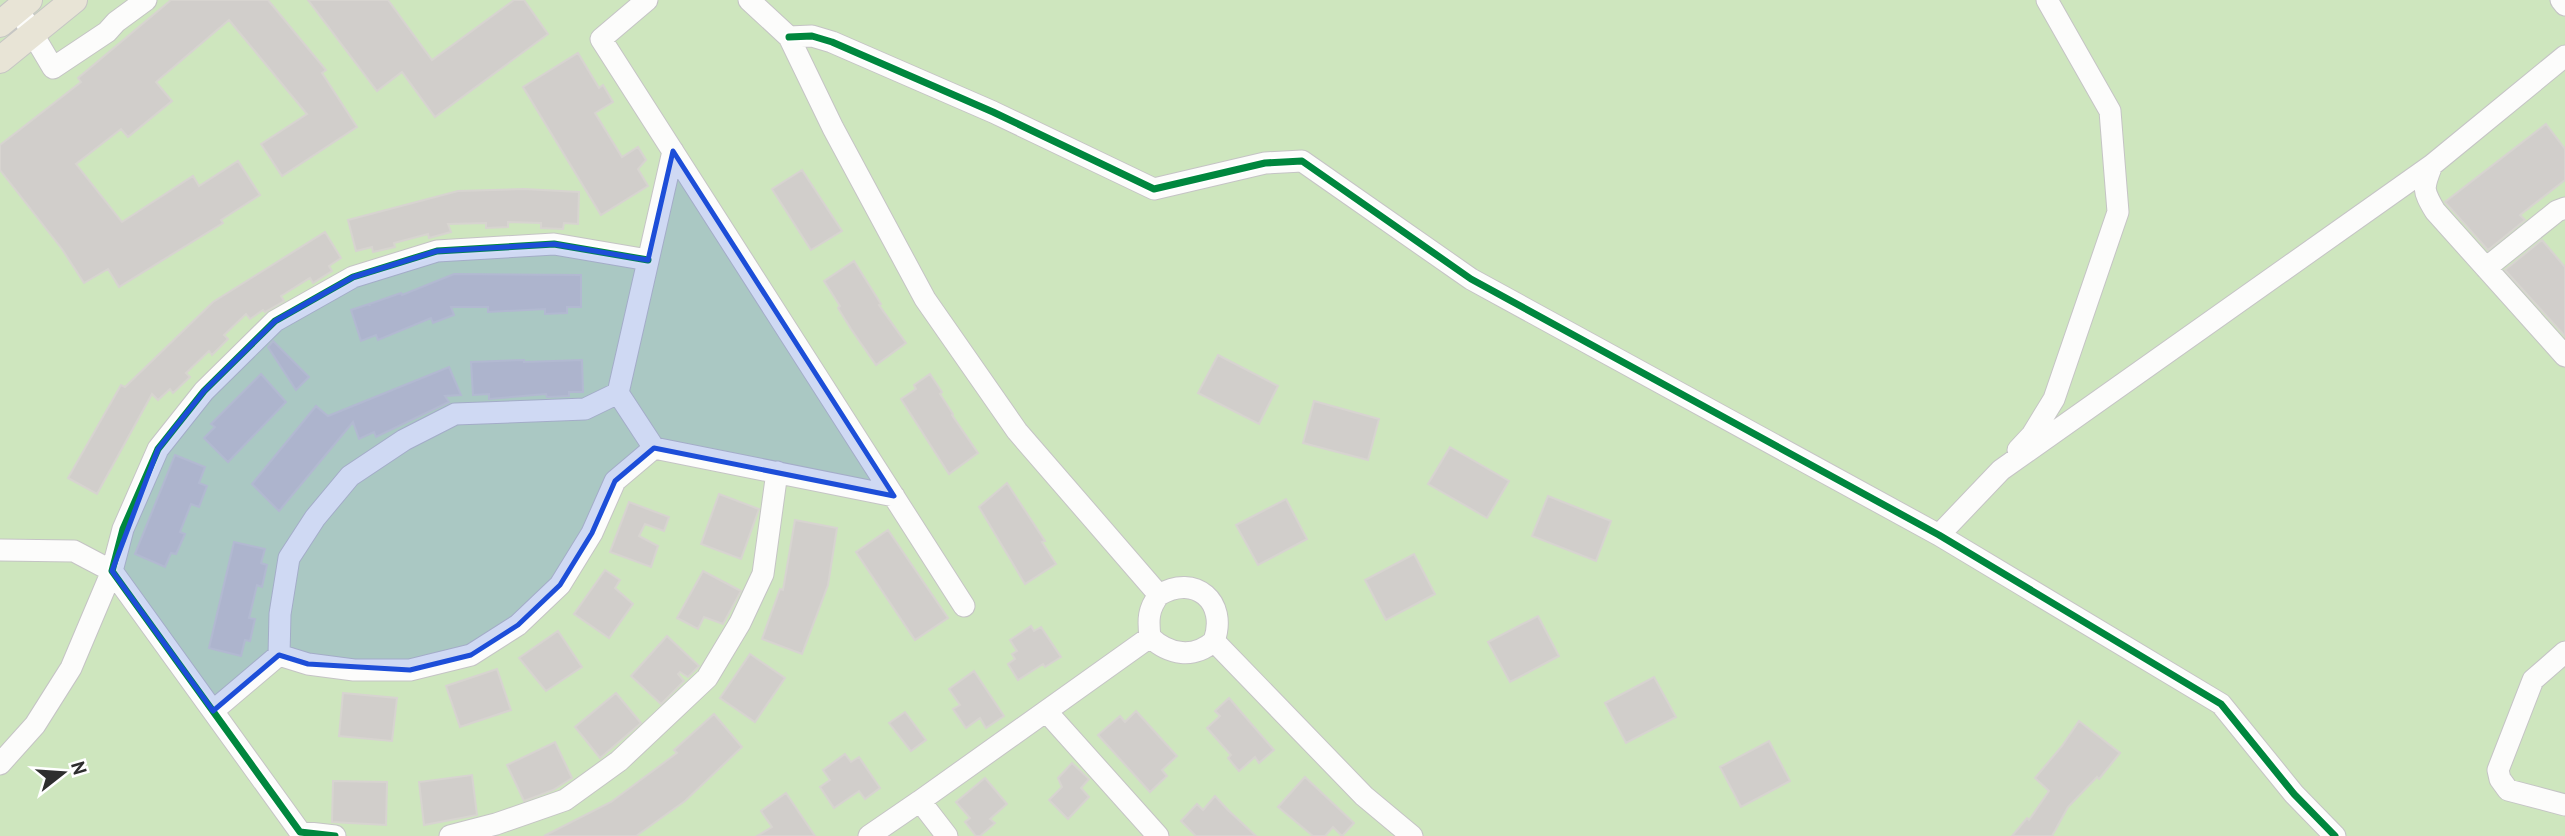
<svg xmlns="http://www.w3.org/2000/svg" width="2565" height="836" viewBox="0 0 2565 836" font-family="'PT Sans',sans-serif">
	<rect width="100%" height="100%" fill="#ece8e4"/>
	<path fill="#cee6be" d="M0,0H2565V836H0Z"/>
	<path fill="#d1cecb" stroke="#d7d4d0" stroke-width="2" d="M171,0H268L326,70L322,73L357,127L282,176L261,144L307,114L229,20L156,82L172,101L128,137L121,129L76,164L122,222L193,176L199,186L238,161L260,195L221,220L223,223L119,287L108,269L84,283L62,249L0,170V145L81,82L78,78Z
		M308,0H388L432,60L514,0H524L548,34L435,117L402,72L377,91Z
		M578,53L599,88L603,85L613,102L595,113L622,157L638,147L646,160L638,169L648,186L601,215L523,87Z
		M2546,124L2565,149V180L2520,215L2525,220L2488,250L2445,202Z
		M802,170L842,231L811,250L772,189Z
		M524,189L579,192L578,224L564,223L563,229L541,228V223L508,222V227L486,228V223L448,224L451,232L429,238L428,234L394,243L395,247L373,252L372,247L356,251L348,220L458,191Z
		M325,232L341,258L329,266L332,271L313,283L310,278L281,296L284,301L265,312L263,310L250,319L246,314L224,335L228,339L212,355L209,351L186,373L190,377L173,393L170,389L158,400L152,394L97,494L68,478L121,385L125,387L213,302Z
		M2542,240L2565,267V336L2505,270Z
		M854,261L881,304L879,305L906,343L876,365L851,329L838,308L840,306L824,281Z
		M454,274L581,275V307H567V313L545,314V309L488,312V307H451L454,315L433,323L431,318L378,340L376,335L361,341L351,310L369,304L370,306L369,304L401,293L402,295Z
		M273,341L309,377L296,390L268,347Z
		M1218,355L1278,386L1259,424L1198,393Z
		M524,360V362L582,360L583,392H569V396L547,397L546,394L489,399V394L473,395L471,362Z
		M449,367L461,395L445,396L449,402L376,437L374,432L359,439L353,422L279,511L252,484L316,406L328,416Z
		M261,374L286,402L228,462L204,438L215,427L211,424Z
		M930,374L942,392L940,394L953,414L952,415L978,453L949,474L901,399L916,389L914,385Z
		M1314,401L1379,419L1368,460L1303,443Z
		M1450,447L1509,481L1487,518L1428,484Z
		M175,455L205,467L199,483L207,486L199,507L191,504L180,532L185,534L176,554L171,553L165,567L135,554Z
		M1007,483L1045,541L1042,542L1056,564L1025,584L979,507Z
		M719,494L759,509L741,559L701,544Z
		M1548,496L1611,521L1596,561L1532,536Z
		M1286,499L1307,539L1258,565L1236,525Z
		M629,502L669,517L664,531L645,524L639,536L658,546L651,567L610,552Z
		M795,520L837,528L828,585L802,654L762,639L780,589L783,590Z
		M888,530L948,618L915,640L856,552Z
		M234,542L265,549L261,563L267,565L262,587L257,585L249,618L255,619L250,641L245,640L241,656L209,648Z
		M1414,554L1435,594L1386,620L1365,580Z
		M605,570L620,580L615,588L633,604L609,638L574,614Z
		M703,571L741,591L723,624L704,617L698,629L677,618Z
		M1538,616L1559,656L1510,682L1488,642Z
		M1031,626L1034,631L1041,627L1061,657L1045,667L1043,664L1018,680L1008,664L1015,659L1012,654L1017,651L1010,640Z
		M558,631L582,667L546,691L519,658Z
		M667,636L699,666L688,677L680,672L678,674L684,681L661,704L631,676Z
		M750,654L785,678L755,722L720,698Z
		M497,669L511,710L460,727L446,686Z
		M974,671L1004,716L986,728L980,718L966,728L953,709L960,705L949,689Z
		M1654,677L1676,717L1626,743L1605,703Z
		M343,693L397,698L392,741L339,736Z
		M616,693L641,723L600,758L575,727Z
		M1229,698L1274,750L1259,763L1255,757L1239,771L1228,758L1231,755L1207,728L1220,716L1215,711Z
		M1136,711L1177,756L1162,770L1167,776L1150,792L1098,735L1120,716L1125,722Z
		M905,712L926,740L911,751L889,723Z
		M714,714L742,747L685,801L636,836H544L611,802L677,753L674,750Z
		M2079,721L2120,753L2099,779L2097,777L2068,807L2052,836H2012L2027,818L2029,820L2049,791L2035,778L2062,746Z
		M1769,741L1790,781L1741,807L1720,767Z
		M555,742L572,778L553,790L524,801L507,765Z
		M845,754L851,762L859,757L880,788L865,799L859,791L834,808L820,787L830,780L823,770Z
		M1072,763L1089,779L1081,788L1089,797L1068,819L1049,800L1062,787L1058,778Z
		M472,775L477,815L424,825L419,782Z
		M1305,777L1354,823L1342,836L1333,827L1325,836H1313L1278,807Z
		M985,778L1007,804L990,819L995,823L980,836H976L965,822L970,818L956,802Z
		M333,781L387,782L386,825L332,822Z
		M786,793L815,836H757L772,827L761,811Z
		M1215,796L1228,810L1256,836H1196L1181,821L1197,804L1203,810Z"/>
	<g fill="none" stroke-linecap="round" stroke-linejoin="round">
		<defs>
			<path id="minor" d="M647,0L601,39L964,606
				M749,0L789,37L833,128L925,299L1017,431L1159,595C1148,609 1148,620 1150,637C1169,655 1194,659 1214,641
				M2561,0L2565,5
				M18,9L53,68L107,32L116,22L146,0
				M789,37L812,36L832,42L993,112L1154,189L1265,163L1302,161L1471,279L1939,535L2221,704L2294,794L2335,836
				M2565,56L2432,165C2423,188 2422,189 2435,211L2565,356
				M673,151L618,393L654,448L894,496
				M2486,268L2557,211L2565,208
				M2018,450L2032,435L2054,399L2118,212L2110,111L2047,0
				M1939,535L2001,470L2432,165
				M0,550L74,551L112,571L71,668L35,725L0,764
				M1159,595C1195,573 1228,602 1214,641L1364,796L1412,836
				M2565,652L2533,680L2498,770L2500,779L2508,790L2565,805
				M279,655L308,664L354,670H410L471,655L518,625L560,585L592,533L615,481L654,448
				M213,711L279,655L280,614L289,558L315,518L350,476L404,440L455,414L585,409L618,393
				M1046,711L1158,836
				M335,836L300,832L112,571L123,529L158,449L204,391L275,321L353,277L437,251L554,244L648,260
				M450,836L496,824L565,800L619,761L707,678L740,623L763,574L777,472
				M869,836L920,801
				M947,836L920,801L1150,637"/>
			<path id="major" d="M0,24L29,0
				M0,60L74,0"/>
		</defs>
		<use href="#minor" stroke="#c5c4c5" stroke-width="23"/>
		<use href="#major" stroke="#c6c5c4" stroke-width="28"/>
		<use href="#minor" stroke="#fcfcfb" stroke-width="21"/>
		<use href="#major" stroke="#e8e4d6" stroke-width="26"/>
		<defs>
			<path id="cycleway" d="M789,37L812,36L832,42L993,112L1154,189L1265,163L1302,161L1471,279L1939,535L2221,704L2294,794L2335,836
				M335,836L300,832L112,571L123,529L158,449L204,391L275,321L353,277L437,251L554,244L648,260"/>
		</defs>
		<use href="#cycleway" stroke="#fff" stroke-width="11"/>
		<use href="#cycleway" stroke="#00873e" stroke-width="7"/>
	</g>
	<path fill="#1d4ed8" fill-opacity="0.2" stroke="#1d4ed8" stroke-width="5" stroke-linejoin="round" d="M673,151L894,496L654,448L615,481L592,533L560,585L518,625L471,655L410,670L308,664L279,655L213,711L112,571L158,449L204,391L275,321L353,277L437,251L554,244L648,260Z"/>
	<g transform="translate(63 773) rotate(73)" stroke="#ffffff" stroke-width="5" paint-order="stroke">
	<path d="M0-5L12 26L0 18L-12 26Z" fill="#2e2e2e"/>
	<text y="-10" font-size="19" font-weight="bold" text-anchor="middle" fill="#2e2e2e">N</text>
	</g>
</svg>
